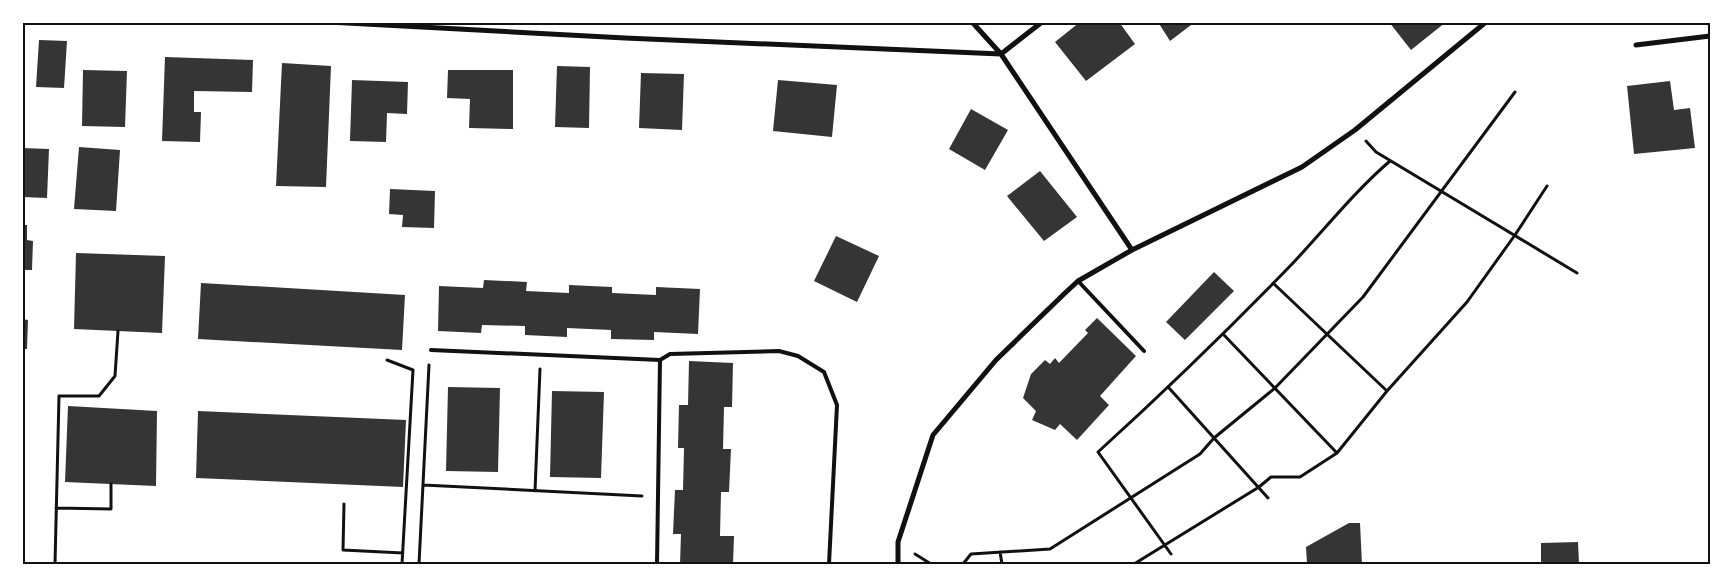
<svg xmlns="http://www.w3.org/2000/svg" width="1733" height="587" viewBox="0 0 1733 587" font-family="'DejaVu Sans',sans-serif">
	<rect width="100%" height="100%" fill="#fff"/>
	<path fill="#353535" d="M1080,22H1119L1135,44L1086,81L1055,42Z
		M1158,22H1195L1170,41Z
		M1389,22H1446L1411,50Z
		M39,40L67,41L64,88L36,87Z
		M165,57L253,60L252,92L194,91V112H201L200,142L162,141Z
		M282,63L331,66L326,187L276,186Z
		M557,66L590,67L589,128L555,127Z
		M83,70L127,71L125,127L82,126Z
		M448,70H513V129L469,128L470,99L447,98Z
		M641,73L684,74L682,130L639,128Z
		M352,80L408,82L407,114L387,113L386,142L350,141Z
		M778,80L837,85L832,137L773,131Z
		M1670,81L1674,110L1690,108L1695,148L1634,154L1627,86Z
		M971,109L1008,130L985,170L949,149Z
		M79,147L120,150L116,211L74,209Z
		M22,148L49,149L47,198L22,197Z
		M1040,171L1077,217L1044,241L1007,196Z
		M390,189L435,191L434,228L402,227L403,215L389,214Z
		M22,225H27V240L33,241L32,270H25L24,285H22Z
		M836,236L879,256L857,302L814,281Z
		M76,253L165,256L162,333L74,329Z
		M1214,272L1234,291L1185,340L1166,322Z
		M484,280L527,282L526,291L547,292L569,293V285L612,287V293L656,295V287L700,289L698,334L654,332V340L611,339V330L567,328V337L525,335V326L482,325L481,333L438,331L439,286L483,288Z
		M201,283L405,295L402,350L198,339Z
		M1097,318L1136,356L1100,396L1109,405L1077,440L1060,424L1055,430L1032,420L1036,411L1023,398L1031,374L1045,360L1050,364L1055,358L1059,363L1088,333L1085,330Z
		M22,319L28,320L27,349H22Z
		M689,361L733,363L732,407H724L723,449H731L729,492H721L720,536H734L733,564H680L681,534H673L675,490H683L684,448H678L679,405H688Z
		M448,387L500,388L498,472L446,471Z
		M552,391L604,392L601,478L550,477Z
		M68,406L157,411L156,486L65,482Z
		M198,411L406,420L403,487L196,478Z
		M1349,523H1360L1362,564H1307L1306,547Z
		M1578,542L1579,564H1541V543Z"/>
	<g fill="none" stroke-linecap="round" stroke-linejoin="round">
		<path stroke="#111" stroke-width="3" d="M1366,141L1376,152L1577,273
			M1273,283L1387,391
			M1223,334L1336,452
			M387,360L413,370L402,564
			M1169,388L1268,498
			M423,485L642,496
			M535,491L540,369
			M344,504L343,550L403,553
			M56,508L111,509V484
			M1000,552L1002,564
			M915,554L931,564
			M1171,554L1098,452C1165,391 1230,328 1293,263C1325,229 1354,192 1390,161
			M55,564L59,396H99L115,376L118,331
			M419,564L429,365
			M963,564L971,554L1050,549L1200,454L1214,438L1275,388L1363,297L1515,92
			M1134,564L1259,487L1271,477H1300L1337,453L1387,391L1467,302L1515,235L1547,186"/>
		<path stroke="#111" stroke-width="4" d="M1078,281L1144,351
			M431,350L660,360L670,354L779,351L798,356L824,372L837,405L829,564
			M657,564L660,360"/>
		<path stroke="#111" stroke-width="5" d="M328,22L625,38L1001,54L1132,250L1302,167L1355,130L1486,22
			M972,22L1001,54L1042,22
			M1636,45L1710,36
			M898,564V542L933,435L996,360L1064,294L1078,281L1132,250"/>
	</g>
	<rect width="1733" height="587" fill="none" stroke="#ffffff" stroke-width="48"/>
	<rect x="24" y="24" width="1685" height="539" fill="none" stroke="#111" stroke-width="2"/>
</svg>
